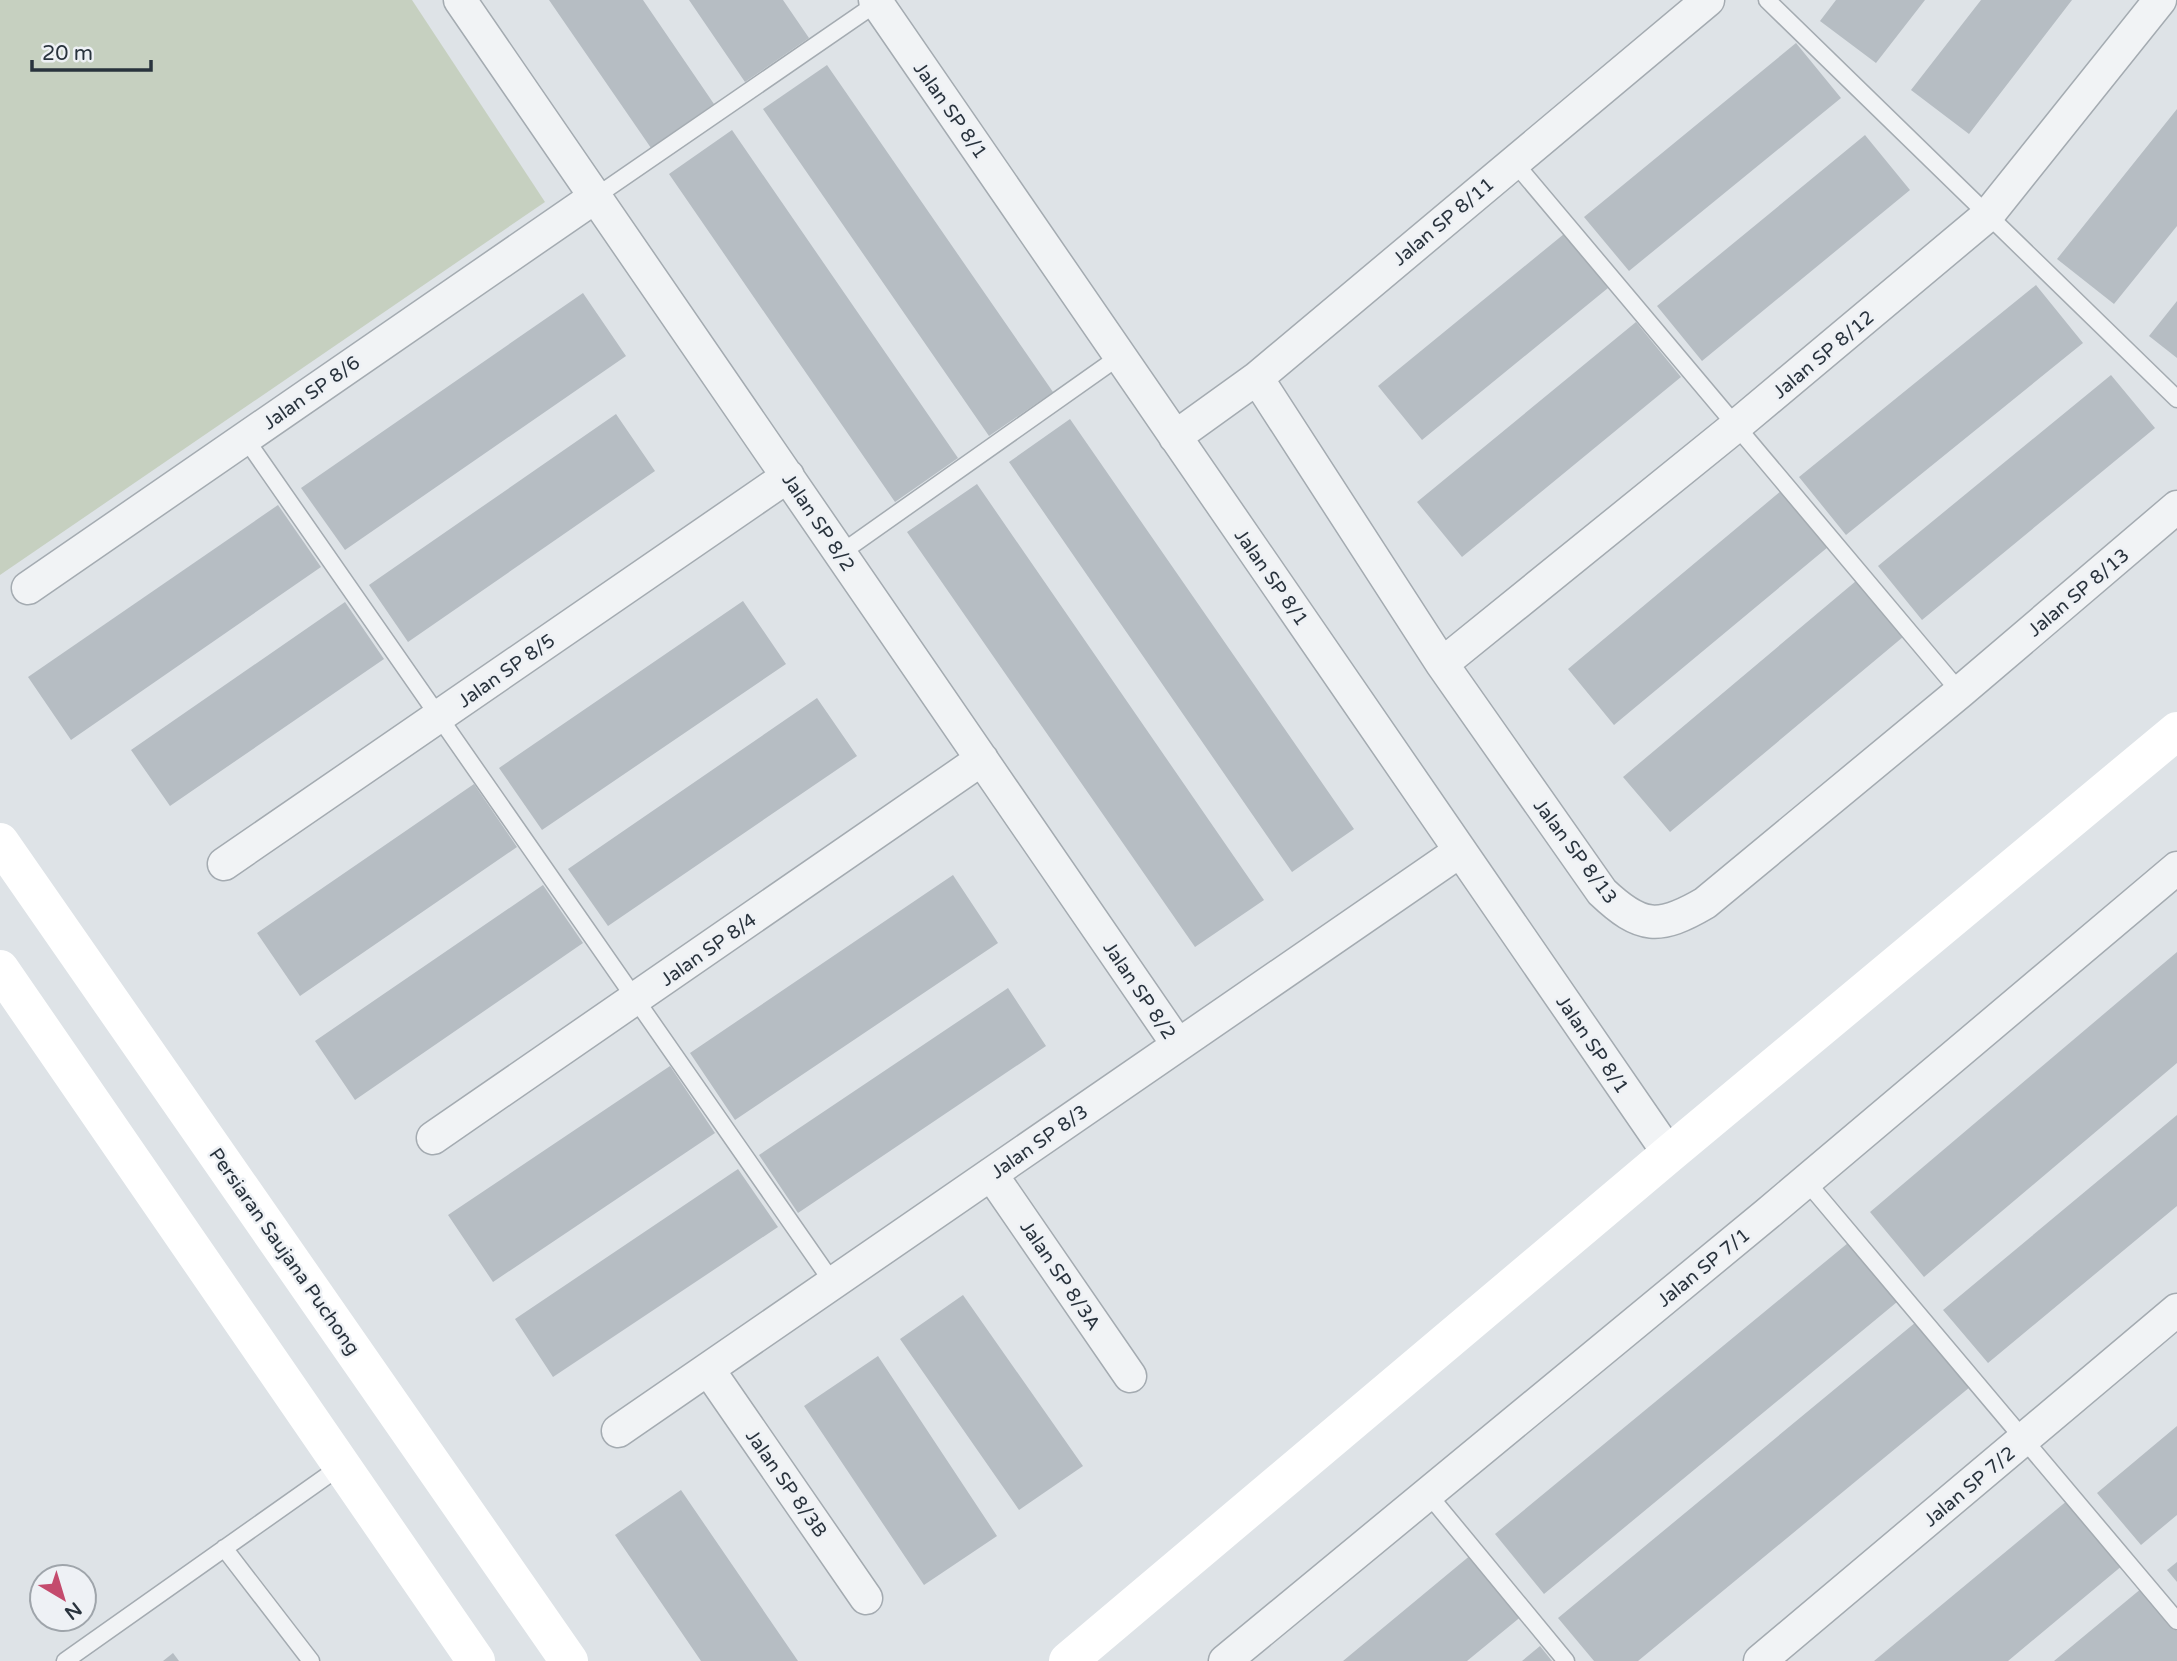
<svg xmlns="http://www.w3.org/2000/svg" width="2177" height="1661" viewBox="0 0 2177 1661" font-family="'Varela Round',sans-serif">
	<rect width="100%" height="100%" fill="#dee3e7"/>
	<path fill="#c6d0c0" d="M0,0H412L545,202L0,575Z"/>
	<path fill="#b6bdc3" d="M549,0H643L714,104L651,148Z
		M689,0H783L809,38L745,82Z
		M1836,0H1925L1876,63L1820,21Z
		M1981,0H2072L1969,134L1911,90Z
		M1796,43L1841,98L1629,271L1584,217Z
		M827,65L1053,392L989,436L763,109Z
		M2177,109V226L2114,304L2057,259Z
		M732,130L958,458L895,502L669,174Z
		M1865,135L1910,190L1702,361L1657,306Z
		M1564,234L1608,288L1422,440L1378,386Z
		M2036,285L2083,343L1846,535L1799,477Z
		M583,293L626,356L345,550L301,488Z
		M2177,301V358L2149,336Z
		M1636,322L1681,377L1462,557L1417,502Z
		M2111,375L2155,428L1922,620L1878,566Z
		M616,414L655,471L408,642L369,585Z
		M1070,419L1354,829L1292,872L1009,462Z
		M977,484L1264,900L1195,947L907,532Z
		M1781,491L1828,547L1614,725L1568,669Z
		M278,505L321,567L71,740L28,677Z
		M1856,581L1903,637L1670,832L1623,777Z
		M743,601L786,664L542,830L499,768Z
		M345,602L384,659L170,806L131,750Z
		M817,698L857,756L608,926L568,869Z
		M474,784L517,847L300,996L257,933Z
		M953,875L998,943L735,1120L690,1053Z
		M543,885L583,943L355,1100L315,1041Z
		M2177,952V1063L1924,1277L1870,1212Z
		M1008,988L1046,1046L798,1213L759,1155Z
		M670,1066L715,1133L493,1282L448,1215Z
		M2177,1115V1206L1988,1363L1943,1310Z
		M738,1169L778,1227L553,1377L515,1319Z
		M1848,1243L1897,1302L1544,1594L1495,1534Z
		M963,1295L1083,1466L1019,1510L900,1339Z
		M1916,1322L1970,1387L1638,1661H1594L1558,1618Z
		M878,1356L997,1536L924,1585L804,1406Z
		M2177,1426V1515L2141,1545L2097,1493Z
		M681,1490L798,1661H701L615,1535Z
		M2068,1500L2123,1565L2008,1661H1874Z
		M1472,1554L1523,1615L1467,1661H1343Z
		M2177,1562V1582L2167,1570Z
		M2142,1588L2177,1631V1661H2054Z
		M1540,1646L1552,1661H1522Z
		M173,1653L179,1661H163Z"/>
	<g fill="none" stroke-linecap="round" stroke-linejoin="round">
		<defs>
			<path id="lane" d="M1767,0L2177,399
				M1514,162L1960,692
				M595,197L877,3
				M245,438L833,1283
				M841,553L1120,356
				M1806,1181L2177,1621
				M1428,1494L1566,1661
				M224,1548L311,1661
				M65,1661L341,1466"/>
			<path id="street" d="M460,0L1178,1045
				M875,0L1669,1154
				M1257,378L1442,664L1602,892C1641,929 1659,930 1705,903L1960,692L2177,507
				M1175,437L1257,378L1708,0
				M28,588L595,197
				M1442,664L1736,426L1988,215L2160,0
				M224,864L788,476
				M433,1138L982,759
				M991,1174L1130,1376
				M708,1369L866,1598
				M618,1431L1460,851
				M1225,1661L1767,1214L2177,868
				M1760,1661L2177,1310"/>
		</defs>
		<use href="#lane" stroke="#a4abb1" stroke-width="19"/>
		<use href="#street" stroke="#a4abb1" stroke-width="35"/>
		<use href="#lane" stroke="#f1f3f5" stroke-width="16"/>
		<use href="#street" stroke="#f1f3f5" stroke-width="32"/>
		<path stroke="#fff" stroke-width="38" d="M0,842L569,1661
			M0,969L476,1661
			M1068,1661L1669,1154L2177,731"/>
	</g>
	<g text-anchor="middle" stroke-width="5" stroke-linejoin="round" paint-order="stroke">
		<g font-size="19" fill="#29333d" stroke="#eef1f5">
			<text transform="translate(951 110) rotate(55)" y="7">Jalan SP 8/1</text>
			<text transform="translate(1443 221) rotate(-40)" y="7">Jalan SP 8/11</text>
			<text transform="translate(1823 354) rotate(-40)" y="7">Jalan SP 8/12</text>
			<text transform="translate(311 392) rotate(-35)" y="7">Jalan SP 8/6</text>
			<text transform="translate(819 522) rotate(56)" y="7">Jalan SP 8/2</text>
			<text transform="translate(1272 577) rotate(55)" y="7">Jalan SP 8/1</text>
			<text transform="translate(2078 592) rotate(-40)" y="7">Jalan SP 8/13</text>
			<text transform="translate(506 670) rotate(-35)" y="7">Jalan SP 8/5</text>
			<text transform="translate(1576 851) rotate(53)" y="7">Jalan SP 8/13</text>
			<text transform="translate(708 949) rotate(-35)" y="7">Jalan SP 8/4</text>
			<text transform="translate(1140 990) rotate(56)" y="7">Jalan SP 8/2</text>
			<text transform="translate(1593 1044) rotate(56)" y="7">Jalan SP 8/1</text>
			<text transform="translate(1039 1141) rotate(-35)" y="7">Jalan SP 8/3</text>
			<text transform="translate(285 1251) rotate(55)" y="7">Persiaran Saujana Puchong</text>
			<text transform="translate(1703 1267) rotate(-39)" y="7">Jalan SP 7/1</text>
			<text transform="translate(1061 1275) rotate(56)" y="7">Jalan SP 8/3A</text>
			<text transform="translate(787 1483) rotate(55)" y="7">Jalan SP 8/3B</text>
			<text transform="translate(1969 1486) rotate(-40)" y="7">Jalan SP 7/2</text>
		</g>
	</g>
	<g transform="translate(63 1598) rotate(142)"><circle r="33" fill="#eef1f5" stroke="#9fa5ab" stroke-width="2"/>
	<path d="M0-5L12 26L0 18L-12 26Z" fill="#c44b6d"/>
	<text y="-10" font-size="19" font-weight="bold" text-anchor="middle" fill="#29333d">N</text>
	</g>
	<path d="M32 60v10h119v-10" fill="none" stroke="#29333d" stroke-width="3.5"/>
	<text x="42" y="60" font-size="21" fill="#29333d" stroke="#eef1f5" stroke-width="5" paint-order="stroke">20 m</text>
</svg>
